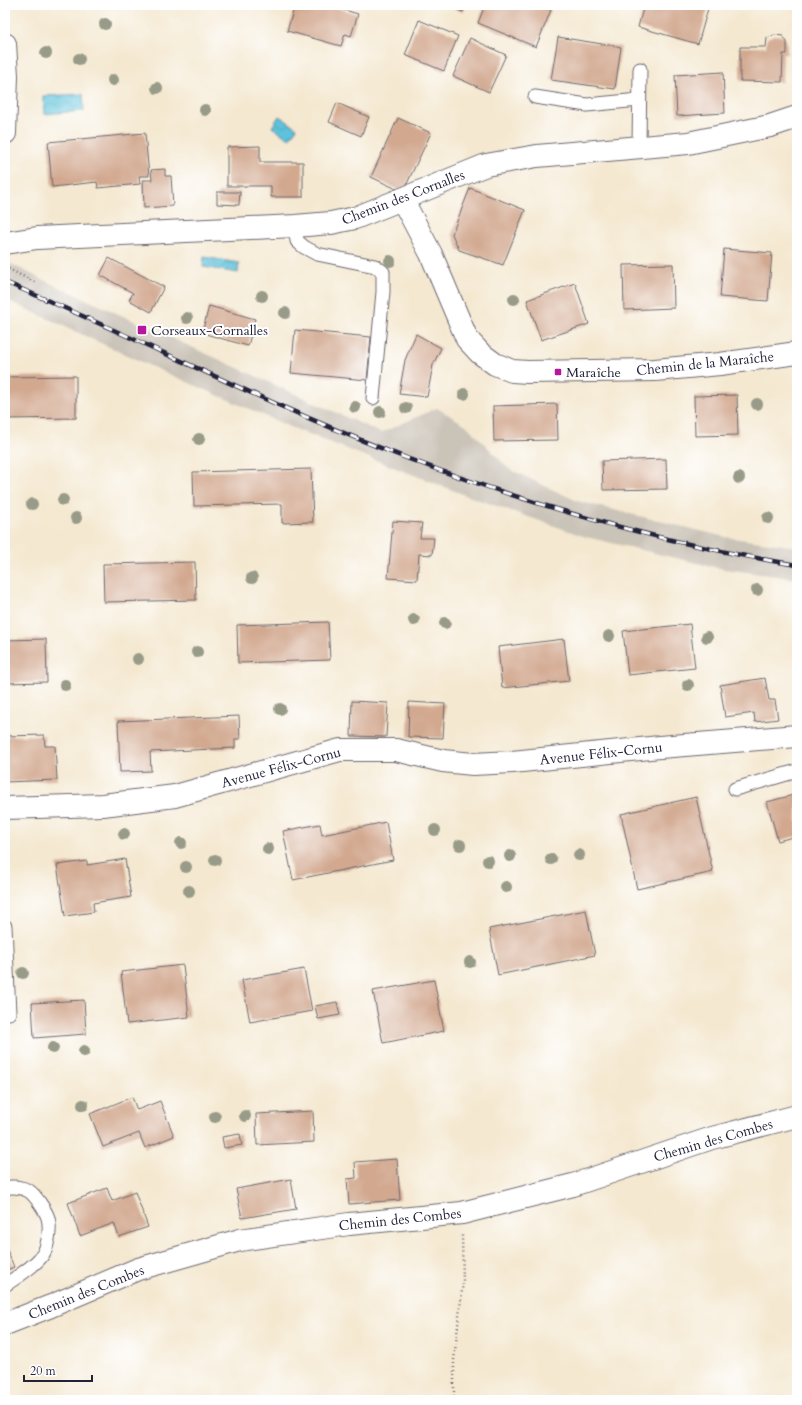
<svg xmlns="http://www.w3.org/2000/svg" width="802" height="1405" viewBox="0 0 802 1405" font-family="Cardo,serif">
	<defs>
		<pattern id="water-waves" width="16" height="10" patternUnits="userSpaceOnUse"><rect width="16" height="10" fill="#5dc2db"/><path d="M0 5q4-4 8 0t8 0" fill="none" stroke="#51a6bd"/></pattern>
	</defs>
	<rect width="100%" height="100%" fill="#fff"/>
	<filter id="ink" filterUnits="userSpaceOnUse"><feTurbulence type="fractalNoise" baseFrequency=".025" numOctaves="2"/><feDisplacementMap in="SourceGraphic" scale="8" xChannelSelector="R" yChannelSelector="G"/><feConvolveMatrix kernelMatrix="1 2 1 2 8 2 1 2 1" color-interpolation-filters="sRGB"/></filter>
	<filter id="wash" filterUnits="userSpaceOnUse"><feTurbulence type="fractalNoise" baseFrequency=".012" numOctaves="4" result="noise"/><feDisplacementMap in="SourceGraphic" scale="16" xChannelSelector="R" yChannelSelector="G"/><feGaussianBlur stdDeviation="0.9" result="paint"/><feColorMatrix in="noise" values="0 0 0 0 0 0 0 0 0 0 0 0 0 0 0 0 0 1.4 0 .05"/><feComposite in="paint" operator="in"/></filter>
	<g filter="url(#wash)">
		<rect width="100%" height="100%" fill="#f4e8d0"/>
		<path fill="#cac3b8" d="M5,261L39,278L381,433L437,408L466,425L509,469L577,501L725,537L797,547V579L718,568L586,537L465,495L288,426L146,364L5,299Z"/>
		<path fill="url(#water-waves)" stroke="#40728b" d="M83,94L84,111L44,114L43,96Z
			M279,116L297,128L289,139L272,127Z
			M204,257L239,263L238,273L203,267Z"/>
		<g id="blocks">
			<path fill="#d2a88f" d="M295,5H327L358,14L351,36L345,34L341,46L287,31Z
				M445,5H466L463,12Z
				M485,5H538L551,10L536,47L478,23Z
				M644,5H709L698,44L638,27Z
				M419,20L458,36L444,71L405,55Z
				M774,35L783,36L787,42V54H783L782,82L740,81V47H766L767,38Z
				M558,37L621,47L615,89L551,80Z
				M470,38L506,55L489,92L453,76Z
				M723,72L725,113L677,116L675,75Z
				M337,103L369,117L361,136L329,122Z
				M398,118L431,133L403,192L371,177Z
				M145,133L149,176H139L140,184L98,188L97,182L52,187L48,142Z
				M260,146V162H303V197H271V186H227V147Z
				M165,169V176H171L173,206L144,208L143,180H152L151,170Z
				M470,188L525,210L503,265L459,250L452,234Z
				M217,192H240L239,205L217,204Z
				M724,249L772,253L768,301L720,297Z
				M109,258L164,287L151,312L129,300L133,293L100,275Z
				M673,264L674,308L624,310L623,265Z
				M575,283L589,324L541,340L527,300Z
				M209,306L255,319L248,346L202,333Z
				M295,330L371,337L367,380L291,373Z
				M416,334L441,348L433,365L427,397L399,394L405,360Z
				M76,376V418L5,419V377Z
				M737,395L738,435L695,436L694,396Z
				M557,404L558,440L494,441L493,406Z
				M666,459L667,489L603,490L602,461Z
				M311,469L313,522L282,523V504L194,506L193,472Z
				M393,521L422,523L420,538H434L432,555L419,554L417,580L388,578Z
				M195,562L196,600L104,602L103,564Z
				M328,622L330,660L238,663L237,625Z
				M690,624L695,668L628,675L623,631Z
				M46,639L47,682L5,683V640Z
				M564,639L569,681L502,688L498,647Z
				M765,678L769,700H775L778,719L755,722L754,713L725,717L720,685Z
				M352,701L388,703L386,737L351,736Z
				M409,702L445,704L443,738L408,737Z
				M239,716L240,739H235V748L150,752L151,771L120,772L118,721Z
				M44,735L45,746H55L57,780L5,782V736Z
				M797,794V836L778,841L767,802Z
				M696,797L713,872L637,889L621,814Z
				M386,822L393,860L293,880L283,831L320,824L322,835Z
				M125,859L131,897L93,903L94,912L65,916L57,865L87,861V865Z
				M586,910L595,955L498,975L489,929Z
				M183,965L189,1017L127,1024L121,972Z
				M304,969L312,1011L250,1022L242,980Z
				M434,980L444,1031L383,1043L373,991Z
				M84,1000L86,1034L34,1038L32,1003Z
				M337,1002L340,1015L318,1019L315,1006Z
				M132,1097L137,1110L160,1101L174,1136L145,1148L139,1133L103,1147L90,1114Z
				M313,1111L314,1142L257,1145L256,1114Z
				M240,1134L242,1145L224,1148L222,1137Z
				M397,1159L400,1200L349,1204L347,1179L356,1178L355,1162Z
				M291,1179L296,1209L242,1218L236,1189Z
				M107,1188L112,1201L135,1192L148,1227L119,1237L114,1223L80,1236L68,1203Z
				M5,1245L14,1267L5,1271Z"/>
		</g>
	</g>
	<g filter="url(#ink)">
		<use href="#blocks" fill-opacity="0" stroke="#6c676f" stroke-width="1"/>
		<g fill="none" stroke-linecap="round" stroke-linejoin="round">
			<defs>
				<path id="service" d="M535,97L587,105L639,100
					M639,147L640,69
					M295,226L297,241L304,247L317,254L375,266L383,272V292L373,398
					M735,789L797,771
					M5,926L9,1013
					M5,1188C12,1186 22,1187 29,1191C35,1195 46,1211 48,1218C51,1228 48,1249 41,1257C32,1268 17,1277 5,1285"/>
				<path id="minor" d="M5,44L7,76L5,133
					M402,199L431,254L467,339L480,353L495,364L512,371L528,372L655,370L720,364L797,353
					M5,243L37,238L295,226L331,223L355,218L486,165L537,156L688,143L770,126L797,117
					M5,808L103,805L175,796L340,750H396L443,761L473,764L512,762L660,747L797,736
					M5,1324L51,1306L138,1269L240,1240L349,1224L462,1213L573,1185L712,1138L797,1116"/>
			</defs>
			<use href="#service" stroke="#6c676f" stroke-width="15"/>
			<use href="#minor" stroke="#6c676f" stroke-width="24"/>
			<path stroke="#6c676f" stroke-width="2.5" stroke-dasharray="1 3" stroke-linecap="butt" d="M5,267L36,283
				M454,1400V1360L463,1282L462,1235"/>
			<use href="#service" stroke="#fff" stroke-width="13"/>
			<use href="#minor" stroke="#fff" stroke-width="22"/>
			<defs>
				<path id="rail" d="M5,282C140,339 272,407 409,459C535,506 664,544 797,565"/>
			</defs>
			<use href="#rail" stroke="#22223b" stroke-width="4.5"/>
			<use href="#rail" stroke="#fff" stroke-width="3" stroke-dasharray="9" stroke-linecap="butt"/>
		</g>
		<g fill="#999b89">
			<circle cx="105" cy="24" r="6"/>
			<circle cx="46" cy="53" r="6"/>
			<circle cx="79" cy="59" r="6"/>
			<circle cx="113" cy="80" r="6"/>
			<circle cx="157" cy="88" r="6"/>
			<circle cx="205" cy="110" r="6"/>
			<circle cx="390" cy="261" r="6"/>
			<circle cx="262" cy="296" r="6"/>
			<circle cx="514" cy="299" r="6"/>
			<circle cx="285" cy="313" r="6"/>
			<circle cx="187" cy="318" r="6"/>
			<circle cx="464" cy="394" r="6"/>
			<circle cx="757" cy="404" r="6"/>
			<circle cx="355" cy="407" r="6"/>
			<circle cx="406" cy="408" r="6"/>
			<circle cx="380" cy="412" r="6"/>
			<circle cx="199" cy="439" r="6"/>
			<circle cx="739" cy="478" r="6"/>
			<circle cx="63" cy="500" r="6"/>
			<circle cx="32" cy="504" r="6"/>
			<circle cx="76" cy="518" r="6"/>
			<circle cx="768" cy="518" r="6"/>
			<circle cx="252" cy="578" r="6"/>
			<circle cx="757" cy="590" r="6"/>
			<circle cx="414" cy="620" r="6"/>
			<circle cx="445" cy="623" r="6"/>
			<circle cx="609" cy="636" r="6"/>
			<circle cx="707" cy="637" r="6"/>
			<circle cx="197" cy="652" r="6"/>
			<circle cx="138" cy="659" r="6"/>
			<circle cx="65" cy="685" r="6"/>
			<circle cx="688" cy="685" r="6"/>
			<circle cx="280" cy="709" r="6"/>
			<circle cx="435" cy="830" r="6"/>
			<circle cx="124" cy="834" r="6"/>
			<circle cx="181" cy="843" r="6"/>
			<circle cx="460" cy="845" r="6"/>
			<circle cx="268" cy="849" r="6"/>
			<circle cx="579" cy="855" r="6"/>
			<circle cx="510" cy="856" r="6"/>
			<circle cx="551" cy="859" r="6"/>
			<circle cx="215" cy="860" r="6"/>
			<circle cx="488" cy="861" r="6"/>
			<circle cx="186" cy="867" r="6"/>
			<circle cx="506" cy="887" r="6"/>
			<circle cx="189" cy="891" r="6"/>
			<circle cx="470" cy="962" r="6"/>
			<circle cx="23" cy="973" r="6"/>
			<circle cx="53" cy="1048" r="6"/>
			<circle cx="84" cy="1051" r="6"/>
			<circle cx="83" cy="1105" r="6"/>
			<circle cx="245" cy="1116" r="6"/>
			<circle cx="215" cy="1117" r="6"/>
		</g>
	</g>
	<g fill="#b5179e" stroke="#fff" stroke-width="1.5">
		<rect x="137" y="325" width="10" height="10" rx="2"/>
		<rect x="554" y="368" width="8" height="8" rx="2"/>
	</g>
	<g text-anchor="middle" stroke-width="4" stroke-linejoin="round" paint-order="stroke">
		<g font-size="14" fill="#22223b" stroke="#fff">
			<text transform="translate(403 197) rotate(-21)" y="5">Chemin des Cornalles</text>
			<text transform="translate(705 363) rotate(-6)" y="5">Chemin de la Maraîche</text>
			<text transform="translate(601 753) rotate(-6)" y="5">Avenue Félix-Cornu</text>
			<text transform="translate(281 767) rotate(-15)" y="5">Avenue Félix-Cornu</text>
			<text transform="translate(713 1140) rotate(-16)" y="5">Chemin des Combes</text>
			<text transform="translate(400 1219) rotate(-6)" y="5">Chemin des Combes</text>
			<text transform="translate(86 1292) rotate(-22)" y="5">Chemin des Combes</text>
		</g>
		<g font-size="14" fill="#22223b" stroke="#fff" text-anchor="start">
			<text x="151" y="335">Corseaux-Cornalles</text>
			<text x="566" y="377">Maraîche</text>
		</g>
	</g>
	<rect width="802" height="1405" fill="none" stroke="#fff" stroke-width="20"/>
	<path d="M24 1375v6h68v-6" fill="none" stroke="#22223b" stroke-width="2"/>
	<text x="30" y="1375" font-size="12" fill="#22223b" stroke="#ffffff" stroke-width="3" paint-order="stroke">20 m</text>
</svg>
